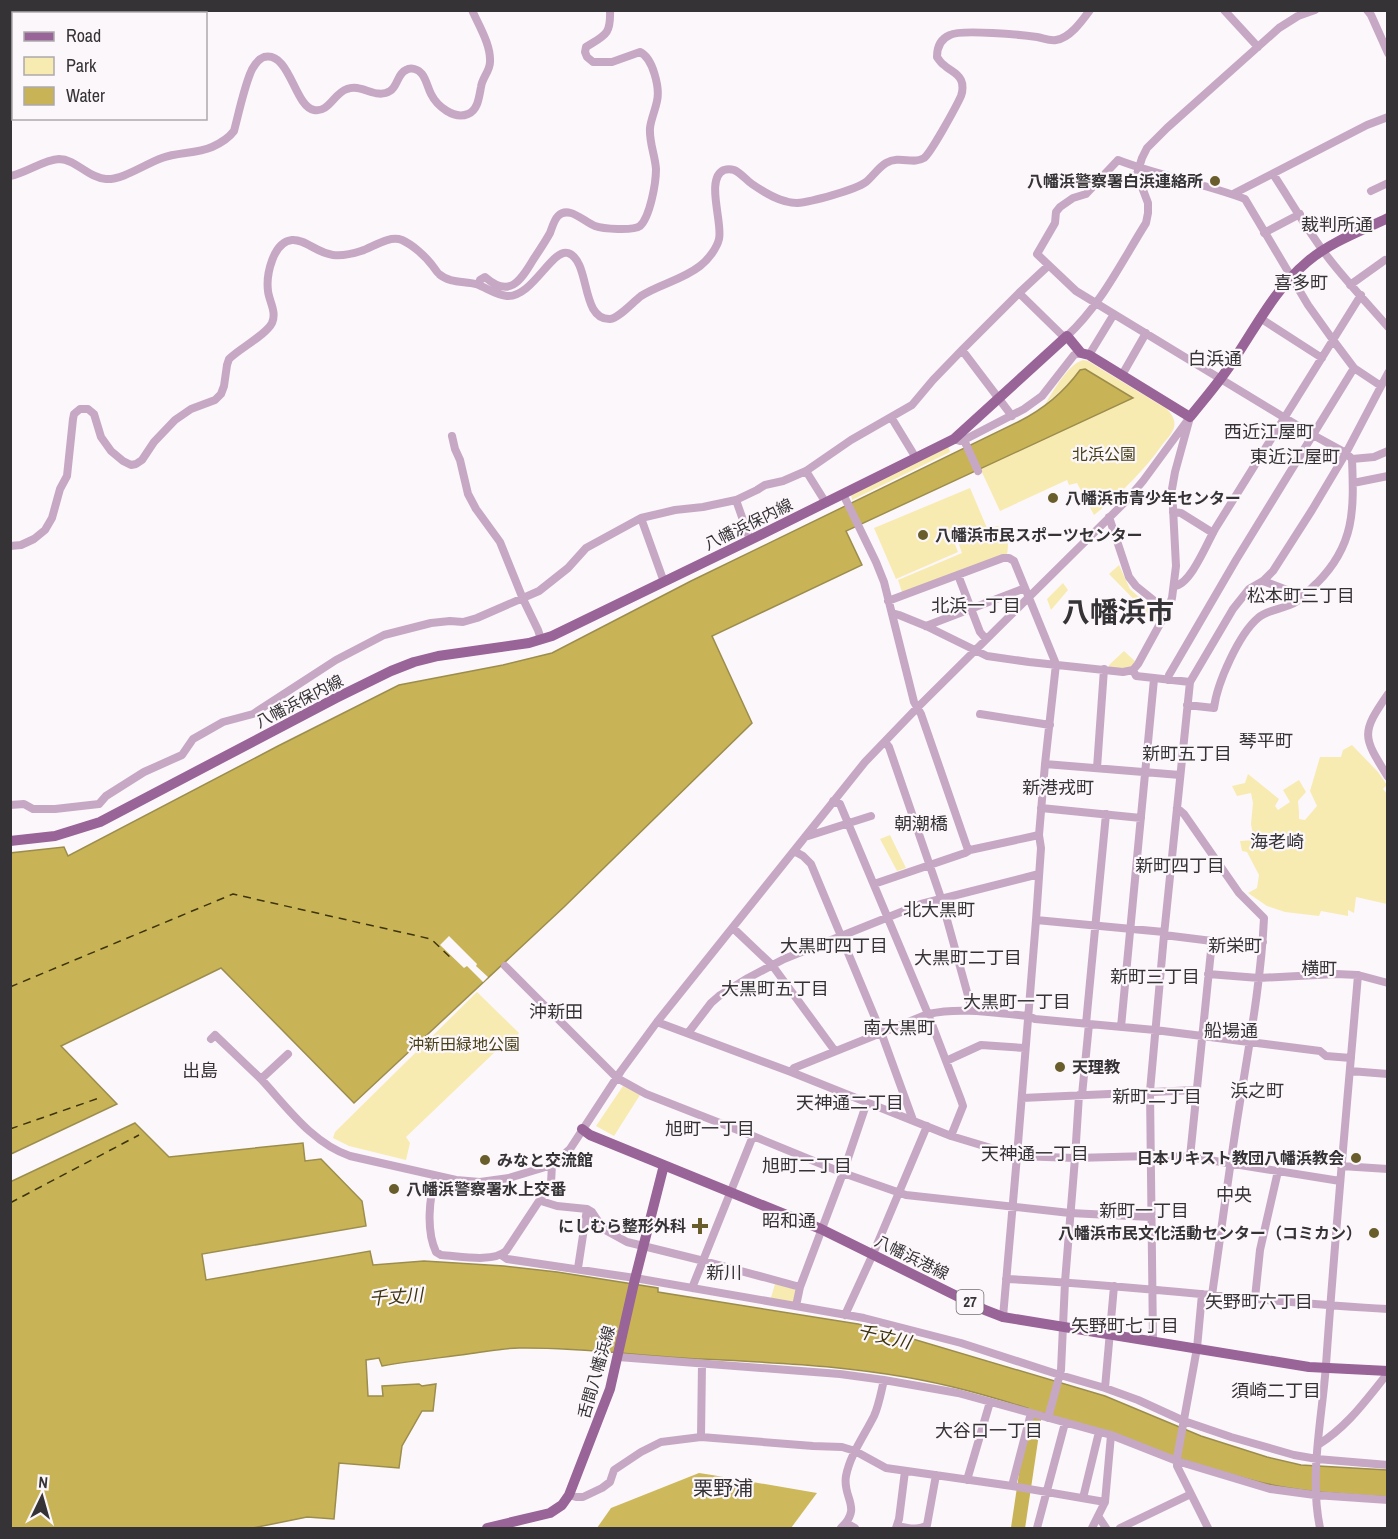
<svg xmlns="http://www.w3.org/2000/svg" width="1398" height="1539" viewBox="0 0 1398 1539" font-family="'Archivo Narrow','Noto Sans JP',sans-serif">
	<rect width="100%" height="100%" fill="#fcf7fb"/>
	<path fill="#f7ebb2" d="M1083,360L1088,361L1167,409C1172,415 1177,421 1173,430C1171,435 1166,440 1162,445C1143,472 1120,494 1094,515L1077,483L1069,485L1067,480L1000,511L980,468L1133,398L1085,369L1080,370L1069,384L1045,404C1054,391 1067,365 1083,360Z
		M948,446L950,452L852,500L851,495Z
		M970,488L987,528L954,542L958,552L896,579L874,528Z
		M997,526L1003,528C1008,537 1009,543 1007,554L902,592L898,580L962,553L958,542Z
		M1119,565L1130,589L1160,616L1156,622L1109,574Z
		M1063,583L1068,590L1051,610L1047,599Z
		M1124,651L1138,664L1133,670H1110L1109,665Z
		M1352,745L1378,772L1387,785L1383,789L1388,795L1387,904L1356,897L1354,913L1348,910V916L1321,911L1319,916L1285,912L1267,906L1248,893L1257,888L1259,875L1247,852L1242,851L1240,841L1254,840L1251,824L1253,803L1251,793L1237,796L1232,786L1245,783L1248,774L1279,799L1275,806L1278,810L1290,802L1283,790L1299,780L1306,792L1298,801L1299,812V819L1305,820L1317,806L1310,791L1320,757H1341L1343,750Z
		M890,835L906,868L897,871L880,839Z
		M477,992L519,1033L514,1040L497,1050L406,1137L410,1143L406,1160L349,1146L333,1138L335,1132Z
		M623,1086L640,1095L614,1136L596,1126Z
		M775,1284L799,1290L798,1306L770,1301Z"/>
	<path fill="#cdb95b" d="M699,1473L712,1475L817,1493L791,1528H597L611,1508Z"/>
	<path fill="#c8b456" stroke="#9c8d4c" stroke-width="1.5" d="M1085,369L1133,398L846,531L862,565L712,636L752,723L564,907L354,1103L221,968L61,1046L117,1104L11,1154L10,853L64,847L68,856L278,746L399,685L503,665L552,653L691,581L1018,422C1042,410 1064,392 1080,370Z
		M135,1123L169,1157L303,1143L305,1161L321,1159L362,1201L366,1226L202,1254L206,1280L370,1251L373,1265L424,1261L504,1266L557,1272L658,1288V1292L858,1324L886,1331L1105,1396L1201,1436L1267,1457L1301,1465L1387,1470V1497C1343,1494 1298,1492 1255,1481C1157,1456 1063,1415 965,1390C879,1367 788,1363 699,1359C639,1356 580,1347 519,1348C503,1348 485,1352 468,1354C439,1358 410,1361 382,1366L379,1358L366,1360L368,1396H383L382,1386L419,1384L422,1386L436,1384L433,1411H422L402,1446L399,1468L339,1463L334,1519L307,1517L253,1528H11L10,1182Z"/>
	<path fill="#fcf7fb" d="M449,936L477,964L476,966L488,977L483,982L467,966L464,968L440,945Z"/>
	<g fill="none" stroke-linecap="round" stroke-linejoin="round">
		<path stroke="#c8b456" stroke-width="14" d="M1018,1528L1037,1400"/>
		<path stroke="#3d340b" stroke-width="1.5" stroke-dasharray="8 6" stroke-linecap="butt" d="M10,987L233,894L431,939L450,957L451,955
			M10,1129L102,1097
			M10,1203L139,1135"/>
		<path stroke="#c6a8c5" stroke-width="8" d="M1224,10L1258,47
			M1367,10L1371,15L1388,53
			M1273,174C1292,203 1309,233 1330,260C1348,283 1368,304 1388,327
			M10,176C26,173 43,160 59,159C76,159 88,178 106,179C123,180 145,164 162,158C178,152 196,154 212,147C221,143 228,139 234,131C239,112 243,92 250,74C252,68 258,59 264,57C290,51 294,106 314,110C329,113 334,93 347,89C361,83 376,100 390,91C398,86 397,74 406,70C411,67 418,69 422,74C426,79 428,88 431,94C437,106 454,120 468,114C478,110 479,97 481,87C482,78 490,71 490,62C491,45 479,26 472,10
			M1371,191L1388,183
			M1233,194L1367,125L1388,117
			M1264,233L1300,214
			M479,285L480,280L485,277C509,298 520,282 533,260C539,251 545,242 550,233C552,228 554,220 558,216C569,205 584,222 595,226C603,229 633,231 640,226C650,217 656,183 656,169C655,155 649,142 650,128C651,119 655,111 657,101C660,88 653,58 640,52L612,62H593L587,57L585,52L586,47C605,35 611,35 610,10
			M1350,285L1385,260
			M1019,293L1065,338
			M1260,318L1322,358
			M1067,336C1101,305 1122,261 1146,223L1148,213V203L1137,174L1142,158L1147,148L1167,128L1279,28L1298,16L1315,10
			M962,350L1012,416
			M1089,355L1114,314
			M1122,375L1146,333
			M891,417L916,458
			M452,436L455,449L460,460L468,494L476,509L500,542L523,599L538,630L541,639
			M954,439L960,441L964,440L1024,409L1042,396L1074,355L1081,353
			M964,440L978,471
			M1352,459L1374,457L1388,451
			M806,471L826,503
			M1353,483L1388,476
			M843,494L876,562L884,582L914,702L921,714L967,847L970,850
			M736,500L750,540
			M1173,512L1181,513L1213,533
			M1109,517L1129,577L1136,586L1167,611
			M641,518L664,582
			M10,546L21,545L34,539L45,530L52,518L60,489L67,476L73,419L74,414L80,409H88L94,414L101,437L111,451L123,461L131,465L136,464L142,460L154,442L175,420L191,409L215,400L221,394L224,386L227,365L229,359C240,348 266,335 272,323C277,312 269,301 268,291C266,275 273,242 292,240C305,239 317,253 333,255C342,256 352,254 361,251C373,247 389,235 402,240C413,245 425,256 432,265C433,266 438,274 439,274C449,283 464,281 476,284C487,288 496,295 507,296C532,298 552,248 568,253C591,261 580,320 610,319C619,318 633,302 641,296C660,284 682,280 700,266C708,260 717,248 719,239C723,223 705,178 724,170C727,169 731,169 734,170C741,173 746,180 752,184C765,193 781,203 797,203C811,202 855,190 866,182C873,176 879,167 886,163C900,155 913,165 924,158C931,153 957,105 961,96C963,91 963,84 961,80C957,72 950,71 944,65C941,63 939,60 937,57C937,47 940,39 950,35C961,29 1023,35 1037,37C1043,38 1049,41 1056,40C1070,38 1082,21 1090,10
			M958,575L980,632L986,639
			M1263,581L1303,596
			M1174,586C1190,586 1207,543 1215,529C1264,451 1312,373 1361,295
			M888,601L1003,558H1009L1014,561L1056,664L1045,764L1039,835L1041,848L1036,920L1017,1156L1003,1317
			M892,613L899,615L926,626L987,656L1029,662L1123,672L1133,670L1138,664L1167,611L1172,598L1176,566L1172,489L1175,472L1189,421
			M926,626L1025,588
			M1133,670L1136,676L1190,682
			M1168,680L1169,675L1236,560L1354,368
			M1388,694C1360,734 1363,737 1388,777
			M1187,705L1214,708C1217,683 1239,634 1258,618C1268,609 1285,609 1296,602C1304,597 1310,589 1317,583C1355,545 1354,510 1352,459L1346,453L1313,435L1076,291L1037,254L1055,223L1056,212L1060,207L1073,198L1086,194L1118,160C1159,176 1203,183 1245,199L1308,305L1333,340L1354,368L1381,386
			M980,714L1050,725
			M885,742L889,747L941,898L972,1010
			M1045,764L1180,775
			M1097,768L1104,669
			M833,801L840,804L928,1014L961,1100L963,1106L951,1136
			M10,805L24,804L33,809H55L99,804L106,796L144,772L182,755L193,739L223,722L253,714L336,660L384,635L431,623L450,621L463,622L477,618L539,591L568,568L586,548L641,518L675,510L703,507L736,500L757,490L765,485L783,481L806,471L851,440L912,405L933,380L962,350L1019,293L1048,266
			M1041,808L1141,818
			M1177,808L1184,814L1239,893L1264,918C1261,982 1249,1045 1239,1108C1229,1170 1221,1233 1212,1295
			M805,837L871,816
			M794,851L803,856L811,864L881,1032L913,1120
			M874,884L965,853L970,850L1039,835
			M1036,920L1164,932
			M733,928L772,965L835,1051
			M1164,935L1212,941L1263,942
			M505,966L617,1078L646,1094L753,1136L843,1173L906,1195L1070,1213L1151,1217
			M1208,974L1259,978L1336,974L1358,975L1388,983
			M657,1022L791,1072L951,1136L1017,1156L1075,1158L1150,1156L1190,1157L1340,1181
			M1086,1024L1106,814
			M1121,1027L1154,679
			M688,1033L711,1003L719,996L748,978L784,959L921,904L1039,874
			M211,1039L215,1035L261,1079L288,1054
			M946,1061L981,1045L1025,1048
			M1350,1071L1388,1074
			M791,1072L794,1068L928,1014C961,1007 995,1013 1028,1016L1035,1019L1155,1030L1320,1051L1326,1056L1351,1058
			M261,1079C287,1107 312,1143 350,1156L456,1180L480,1182L509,1178L552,1165L570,1149L621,1071L657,1022L865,762L917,708L1126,501L1143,481L1190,417
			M1082,1095L1089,1024
			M1022,1098L1196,1090
			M1190,1157L1212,941
			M1341,1166L1388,1169
			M436,1176C429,1198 426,1231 436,1252L441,1255C460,1256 492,1263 506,1251L551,1183L552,1165
			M541,1201L557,1206L587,1209L592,1212L598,1221L607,1231L627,1242L704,1261L800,1287
			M501,1255L507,1259L635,1278L864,1318L961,1343L1060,1375L1105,1388L1138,1400L1184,1421L1231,1437L1294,1455L1317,1459L1388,1465
			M578,1268L587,1209
			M1006,1279C1134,1285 1260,1302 1388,1309
			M692,1288L753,1136
			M1202,1294L1197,1348L1177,1458V1466L1208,1528
			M1255,1298L1260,1250L1278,1171
			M796,1306L800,1287L843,1173L867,1102
			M845,1315L873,1254L927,1126
			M1153,1341L1150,1091L1164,935L1190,682L1233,609L1249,589L1263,581L1273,571L1312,510L1346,453L1388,373
			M618,1357L840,1374L884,1380L958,1393L1111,1435L1177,1461L1270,1489L1315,1495L1388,1500
			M1105,1388L1114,1286
			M1048,1418L1061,1370L1065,1282L1075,1158L1079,1095
			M701,1437L702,1364
			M1318,1445C1349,1425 1365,1401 1388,1373
			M967,1480L990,1402
			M1012,1486L1031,1413
			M569,1495L576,1497H583L602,1488L610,1482L614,1470L641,1452L661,1442L701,1437L813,1446L842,1447L855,1451L886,1468L1012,1486L1105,1502
			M1083,1498L1099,1432
			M1098,1516L1106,1528
			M846,1523L855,1528
			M897,1526C907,1528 919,1531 927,1525L936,1475
			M841,1528C863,1507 842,1498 846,1476C850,1455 864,1436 874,1416C879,1405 881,1392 884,1380
			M896,1528L899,1519L905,1471
			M1037,1528L1065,1423
			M1092,1528L1105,1502L1111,1435
			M1120,1528L1191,1494
			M1320,1528C1309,1475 1322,1419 1326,1365C1335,1235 1347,1105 1358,975"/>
		<path stroke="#996497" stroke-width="10" d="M10,841L55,836L100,822L336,698L391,671L414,662L438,656L529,643L552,636L750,540L954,439L1067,336L1081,353L1089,355L1190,417C1205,398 1222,379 1235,358C1257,325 1276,288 1307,262C1330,242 1361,231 1388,218
			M582,1129L590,1135L821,1229L985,1310L1003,1317L1309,1367L1388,1371
			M487,1528L550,1513L562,1505L569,1495L610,1389L634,1283L664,1165"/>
	</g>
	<g fill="#695e2b" stroke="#fcf7fb" stroke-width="2">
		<circle cx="1215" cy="181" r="6"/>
		<circle cx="1053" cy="498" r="6"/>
		<circle cx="923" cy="535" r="6"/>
		<circle cx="1060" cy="1067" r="6"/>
		<circle cx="1356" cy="1158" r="6"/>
		<circle cx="485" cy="1160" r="6"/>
		<circle cx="394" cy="1189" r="6"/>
		<path d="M697 1217h6v6h6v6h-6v6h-6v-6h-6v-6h6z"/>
		<circle cx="1374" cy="1233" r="6"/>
	</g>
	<g text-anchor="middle" stroke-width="4.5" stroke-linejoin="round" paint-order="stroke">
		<rect fill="#fcf7fb" stroke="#716e70" stroke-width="1.5" x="956.5" y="1290" width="27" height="24" rx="4.5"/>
		<g font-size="15" font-weight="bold" fill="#353335">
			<text x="970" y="1307">27</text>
		</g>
		<g font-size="16" font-weight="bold" fill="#353335" stroke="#fcf7fb" text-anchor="start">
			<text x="1203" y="187" text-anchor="end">八幡浜警察署白浜連絡所</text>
			<text x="1065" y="504">八幡浜市青少年センター</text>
			<text x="935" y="541">八幡浜市民スポーツセンター</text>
			<text x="1072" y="1073">天理教</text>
			<text x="1344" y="1164" text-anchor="end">日本リキスト教団八幡浜教会</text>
			<text x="497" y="1166">みなと交流館</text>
			<text x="406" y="1195">八幡浜警察署水上交番</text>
			<text x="686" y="1232" text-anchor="end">にしむら整形外科</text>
			<text x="1362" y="1239" text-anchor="end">八幡浜市民文化活動センター（コミカン）</text>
		</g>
		<g font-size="16" fill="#484018" stroke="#fcf7fb">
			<text x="1104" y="460">北浜公園</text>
			<text x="464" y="1050">沖新田緑地公園</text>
		</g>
		<g font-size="16" fill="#353335" stroke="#fcf7fb">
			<text transform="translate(748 524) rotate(-26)" y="6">八幡浜保内線</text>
			<text transform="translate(299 701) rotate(-27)" y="6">八幡浜保内線</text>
			<text transform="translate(912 1257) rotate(26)" y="6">八幡浜港線</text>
			<text transform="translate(596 1372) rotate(-74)" y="6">舌間八幡浜線</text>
		</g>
		<g font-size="18" fill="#353335" stroke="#fcf7fb">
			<text x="1337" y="231">裁判所通</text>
			<text x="1301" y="289">喜多町</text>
			<text x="1215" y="365">白浜通</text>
			<text x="1269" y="438">西近江屋町</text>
			<text x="1295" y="463">東近江屋町</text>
			<text x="1301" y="602">松本町三丁目</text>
			<text x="976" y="612">北浜一丁目</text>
			<text x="1266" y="747">琴平町</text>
			<text x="1187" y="760">新町五丁目</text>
			<text x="1058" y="794">新港戎町</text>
			<text x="921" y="830">朝潮橋</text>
			<text x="1277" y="848">海老崎</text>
			<text x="1180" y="872">新町四丁目</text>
			<text x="939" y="916">北大黒町</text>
			<text x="834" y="952">大黒町四丁目</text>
			<text x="1235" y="952">新栄町</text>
			<text x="968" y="964">大黒町二丁目</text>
			<text x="1319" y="975">横町</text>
			<text x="1155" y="983">新町三丁目</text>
			<text x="775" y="995">大黒町五丁目</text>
			<text x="1017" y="1008">大黒町一丁目</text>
			<text x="556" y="1018">沖新田</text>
			<text x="899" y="1034">南大黒町</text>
			<text x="1231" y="1037">船場通</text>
			<text x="200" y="1077">出島</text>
			<text x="1257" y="1097">浜之町</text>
			<text x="1157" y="1103">新町二丁目</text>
			<text x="850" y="1109">天神通二丁目</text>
			<text x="710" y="1135">旭町一丁目</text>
			<text x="1035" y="1160">天神通一丁目</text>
			<text x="807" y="1172">旭町二丁目</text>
			<text x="1234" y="1201">中央</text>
			<text x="1144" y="1217">新町一丁目</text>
			<text x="789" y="1227">昭和通</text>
			<text x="724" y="1279">新川</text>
			<text x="1259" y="1308">矢野町六丁目</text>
			<text x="1125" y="1332">矢野町七丁目</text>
			<text x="1276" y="1397">須崎二丁目</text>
			<text x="989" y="1437">大谷口一丁目</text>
		</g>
		<g font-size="18" font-style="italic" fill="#3d340b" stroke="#fcf7fb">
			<text transform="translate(396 1297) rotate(-4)" y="6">千丈川</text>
			<text transform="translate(884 1337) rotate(13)" y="6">千丈川</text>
		</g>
		<g font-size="20" fill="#353335" stroke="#fcf7fb">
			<text x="723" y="1495">栗野浦</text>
		</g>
		<g font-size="28" font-weight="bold" fill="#353335" stroke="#fcf7fb">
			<text x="1118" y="622">八幡浜市</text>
		</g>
	</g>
	<rect width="1398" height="1539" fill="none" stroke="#353335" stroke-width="24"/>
	<rect x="12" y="12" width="195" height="108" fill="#fcf7fb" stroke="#aca9ac" stroke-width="1.5"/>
	<rect x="24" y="32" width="30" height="9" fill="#996497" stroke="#aca9ac" stroke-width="1.5"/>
	<text x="66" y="42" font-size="18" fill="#353335">Road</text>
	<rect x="24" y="57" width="30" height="18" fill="#f7ebb2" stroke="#aca9ac" stroke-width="1.5"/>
	<text x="66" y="72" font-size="18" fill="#353335">Park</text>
	<rect x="24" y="87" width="30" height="18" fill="#c8b456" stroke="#aca9ac" stroke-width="1.5"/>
	<text x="66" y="102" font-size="18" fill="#353335">Water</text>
	<g transform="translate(42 1497) rotate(5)" stroke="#fcf7fb" stroke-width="4.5" paint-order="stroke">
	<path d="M0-4.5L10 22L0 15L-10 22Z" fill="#353335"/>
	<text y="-9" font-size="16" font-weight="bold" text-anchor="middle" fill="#353335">N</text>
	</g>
</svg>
